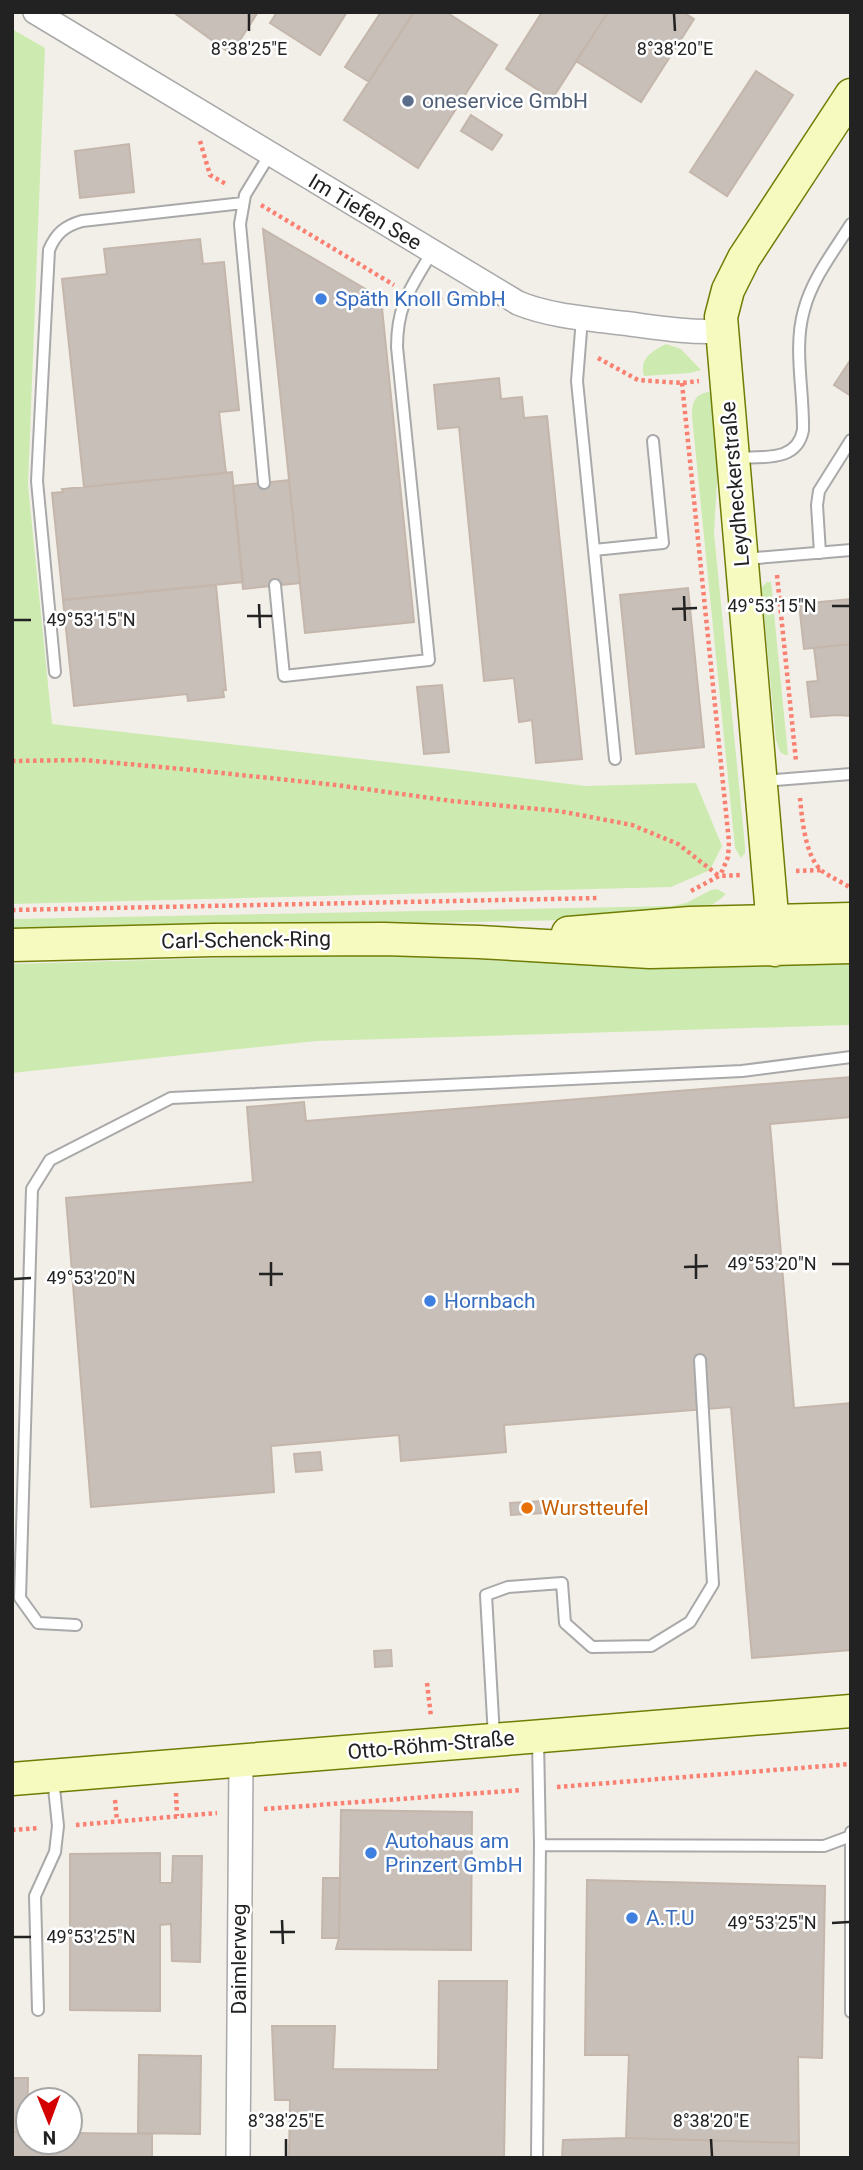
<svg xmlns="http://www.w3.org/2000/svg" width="863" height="2170" viewBox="0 0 863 2170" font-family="Roboto,sans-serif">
	<rect width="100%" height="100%" fill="#f2efe9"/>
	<path fill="#cdebb0" d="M12,29L45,48L28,485L52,724L450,769L585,786L696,783L722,846L710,870L671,887L12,904Z
		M666,344L681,349L701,370L690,373L644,376C639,359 652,351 666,344Z
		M710,392L713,398L718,465L714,533L745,846V853L741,858L735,848L692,416C692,402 695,393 710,392Z
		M767,582H771L788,755H785L780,752L776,740L762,593V587Z
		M717,889L726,894C711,909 692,913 673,918L12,931V919L672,906L686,903L711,890Z
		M358,954L504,961L849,956L851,1025L316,1041L12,1073V964Z"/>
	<path fill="#c7bfb8" stroke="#c4b6ab" stroke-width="2" d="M173,12H258L231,54Z
		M277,12H347L320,55L270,23Z
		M381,12H414L369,82L345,67Z
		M414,12H446L497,45L418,168L344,120Z
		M542,12H608L552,99L506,69Z
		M608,12H683L694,19L641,102L576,61Z
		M756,71L793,95L727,196L690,172Z
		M471,115L502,135L492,150L461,131Z
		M129,144L134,192L80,198L75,151Z
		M263,229L381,298L414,622L305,633Z
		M200,239L203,264L224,262L239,410L219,412L226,473L84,487L62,279L107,274L104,249Z
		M851,359V396L834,385Z
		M499,378L501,399L522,397L524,418L547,416L582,759L536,763L532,720L519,722L514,678L484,681L459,427L438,429L434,385Z
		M232,472L243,582L63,600L52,493L63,492L62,489Z
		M289,480L300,583L243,589L233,486Z
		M216,585L226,690H223L224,697L188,701L187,694L74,706L63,600Z
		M688,588L704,747L636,754L620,595Z
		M851,599V644L804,649L799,604Z
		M851,644V716L837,715L811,717L807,682L818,681L814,648Z
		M442,685L449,752L424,754L417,687Z
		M851,1077V1117L770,1124L794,1408L851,1403V1650L752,1658L731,1407L504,1425L506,1452L401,1461L399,1435L271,1446L274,1492L91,1507L66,1198L253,1182L247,1107L304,1102L306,1121Z
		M320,1452L322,1470L296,1472L294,1454Z
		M543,1501L544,1513L511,1515L510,1503Z
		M391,1650L392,1666L375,1667L374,1651Z
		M341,1810L472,1812L471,1950L336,1949L339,1938Z
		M160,1853V1883H172L173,1856H202L200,1962L172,1961L171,1924L160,1925V2011L70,2010V1854Z
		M323,1878H340L339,1938H322Z
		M587,1880L825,1886L822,2058L798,2057L799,2143L626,2138L629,2055H585Z
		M439,1981H507L504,2158H289L290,2100H275L272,2026H335L333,2069L438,2070Z
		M139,2055L201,2056L200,2134L138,2133Z
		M12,2078H28L27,2132H12Z
		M12,2132H28V2142H70V2133L152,2134V2158H12Z
		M626,2138L799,2143V2158H562L563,2140Z"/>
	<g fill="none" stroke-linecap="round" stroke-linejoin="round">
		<defs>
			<path id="lane" d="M582,318L577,381L615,759
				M735,458C762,456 797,463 803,430C804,391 793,348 804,310C812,279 834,251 851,224
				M264,483L240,224L245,195L270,154
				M594,550L663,543L653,441
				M820,553L817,505L819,491L851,440
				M745,559L851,550
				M275,585L284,676L429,660L397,347C397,304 411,288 432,252
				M55,672L37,481L49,250C56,233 65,226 82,221L243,203
				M763,781L851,774
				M76,1625L38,1623L20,1598L32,1189L50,1160L171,1098L742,1071L851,1057
				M494,1737L486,1595L508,1587L562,1583L565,1623L592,1647L651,1646L690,1622L713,1584L700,1360
				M538,1739L540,1845L824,1846L851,1836V1832
				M851,1836V2012
				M38,2010L35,1896L55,1852L58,1826L53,1778
				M537,2158L540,1845"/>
			<path id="street" d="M35,12L518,303C552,317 593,319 630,324C660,328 691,333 722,331
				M238,2158L241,1760"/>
			<path id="secondary" d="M568,933L690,923L851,919
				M12,945L212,940L384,939L479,942L650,952L851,947
				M775,950L721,317L728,290L744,258L851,95
				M12,1779L851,1711"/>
		</defs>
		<use href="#lane" stroke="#a9a9a9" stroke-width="14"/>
		<use href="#street" stroke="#a9a9a9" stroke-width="26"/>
		<use href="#secondary" stroke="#707d05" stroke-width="35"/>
		<path stroke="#fa8072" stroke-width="4.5" stroke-dasharray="3.5 3.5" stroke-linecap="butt" d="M200,141L210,175L226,184
			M261,205L394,285
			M425,301L454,295
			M598,358L638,380L682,383L699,381
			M682,383L729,842L728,857L720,876
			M777,575L796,761
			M12,761L84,760L193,770L336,785L452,801L559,811L632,825L678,844L719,876
			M800,798C802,818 805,857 822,871C830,877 842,882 851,888
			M796,871L821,870
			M691,891L719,876L742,875
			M12,910L599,898
			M427,1683L431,1717
			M557,1787L851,1764
			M176,1793L177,1816
			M115,1800L117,1821
			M264,1809L521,1790
			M76,1825L217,1813
			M12,1830L39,1828"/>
		<use href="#lane" stroke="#fff" stroke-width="10"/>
		<use href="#street" stroke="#fff" stroke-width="23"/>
		<use href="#secondary" stroke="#f7fabf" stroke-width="32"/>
	</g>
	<path fill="none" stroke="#222" stroke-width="2.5" d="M249,14V31M674,14L675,31M684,596L685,621M259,604L260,628M832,606H849M672,609L697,608M247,616H272M14,620H31M696,1254V1279M271,1262V1286M832,1264H849M684,1267L708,1266M259,1274H283M14,1279L31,1278M282,1920L283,1944M832,1923L849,1922M270,1932H295M14,1937H31M286,2139V2156M711,2139L712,2156"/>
	<circle fill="#5c6f8a" stroke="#fff" stroke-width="2.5" cx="408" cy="101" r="7"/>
	<g fill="#3f7fe0" stroke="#fff" stroke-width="2.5">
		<circle cx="321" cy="299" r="7"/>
		<circle cx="430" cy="1301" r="7"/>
		<circle cx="371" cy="1853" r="7"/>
		<circle cx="632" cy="1918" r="7"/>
	</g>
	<circle fill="#e8710a" stroke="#fff" stroke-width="2.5" cx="527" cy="1508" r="7"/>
	<g text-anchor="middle" stroke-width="5" stroke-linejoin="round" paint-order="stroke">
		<g font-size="21" fill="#4e5e75" stroke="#fff" text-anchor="start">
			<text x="422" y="108">oneservice GmbH</text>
		</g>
		<g font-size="21" fill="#222" stroke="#fff">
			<text transform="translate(365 212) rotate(31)" y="7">Im Tiefen See</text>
			<text transform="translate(735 484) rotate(-95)" y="7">Leydheckerstraße</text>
			<text transform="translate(246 940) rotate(-1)" y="7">Carl-Schenck-Ring</text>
			<text transform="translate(431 1745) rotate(-5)" y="7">Otto-Röhm-Straße</text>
			<text transform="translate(239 1959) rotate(-90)" y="7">Daimlerweg</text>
		</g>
		<g font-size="21" fill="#366cbe" stroke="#fff" text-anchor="start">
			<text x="335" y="306">Späth Knoll GmbH</text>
			<text x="444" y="1308">Hornbach</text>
			<text x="385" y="1848">Autohaus am<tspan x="385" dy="24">Prinzert GmbH</tspan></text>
			<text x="646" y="1925">A.T.U</text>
		</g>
		<g font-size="21" fill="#c56008" stroke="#fff" text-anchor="start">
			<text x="541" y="1515">Wurstteufel</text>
		</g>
	</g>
	<g font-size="18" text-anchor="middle" fill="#222" stroke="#fff" stroke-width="5" stroke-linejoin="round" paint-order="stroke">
		<text x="249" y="55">8°38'25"E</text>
		<text x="675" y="55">8°38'20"E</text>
		<text x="772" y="612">49°53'15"N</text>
		<text x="91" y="626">49°53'15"N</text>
		<text x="772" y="1270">49°53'20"N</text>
		<text x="91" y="1284">49°53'20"N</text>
		<text x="772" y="1929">49°53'25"N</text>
		<text x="91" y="1943">49°53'25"N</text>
		<text x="286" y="2127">8°38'25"E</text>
		<text x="711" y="2127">8°38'20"E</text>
	</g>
	<rect width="863" height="2170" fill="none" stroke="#222222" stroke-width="28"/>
	<g transform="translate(49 2121) rotate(179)"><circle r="33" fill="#ffffff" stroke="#a7a7a7" stroke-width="2"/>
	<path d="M0-5L12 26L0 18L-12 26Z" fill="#d40000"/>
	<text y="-10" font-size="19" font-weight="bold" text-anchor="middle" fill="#222222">N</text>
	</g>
</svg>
